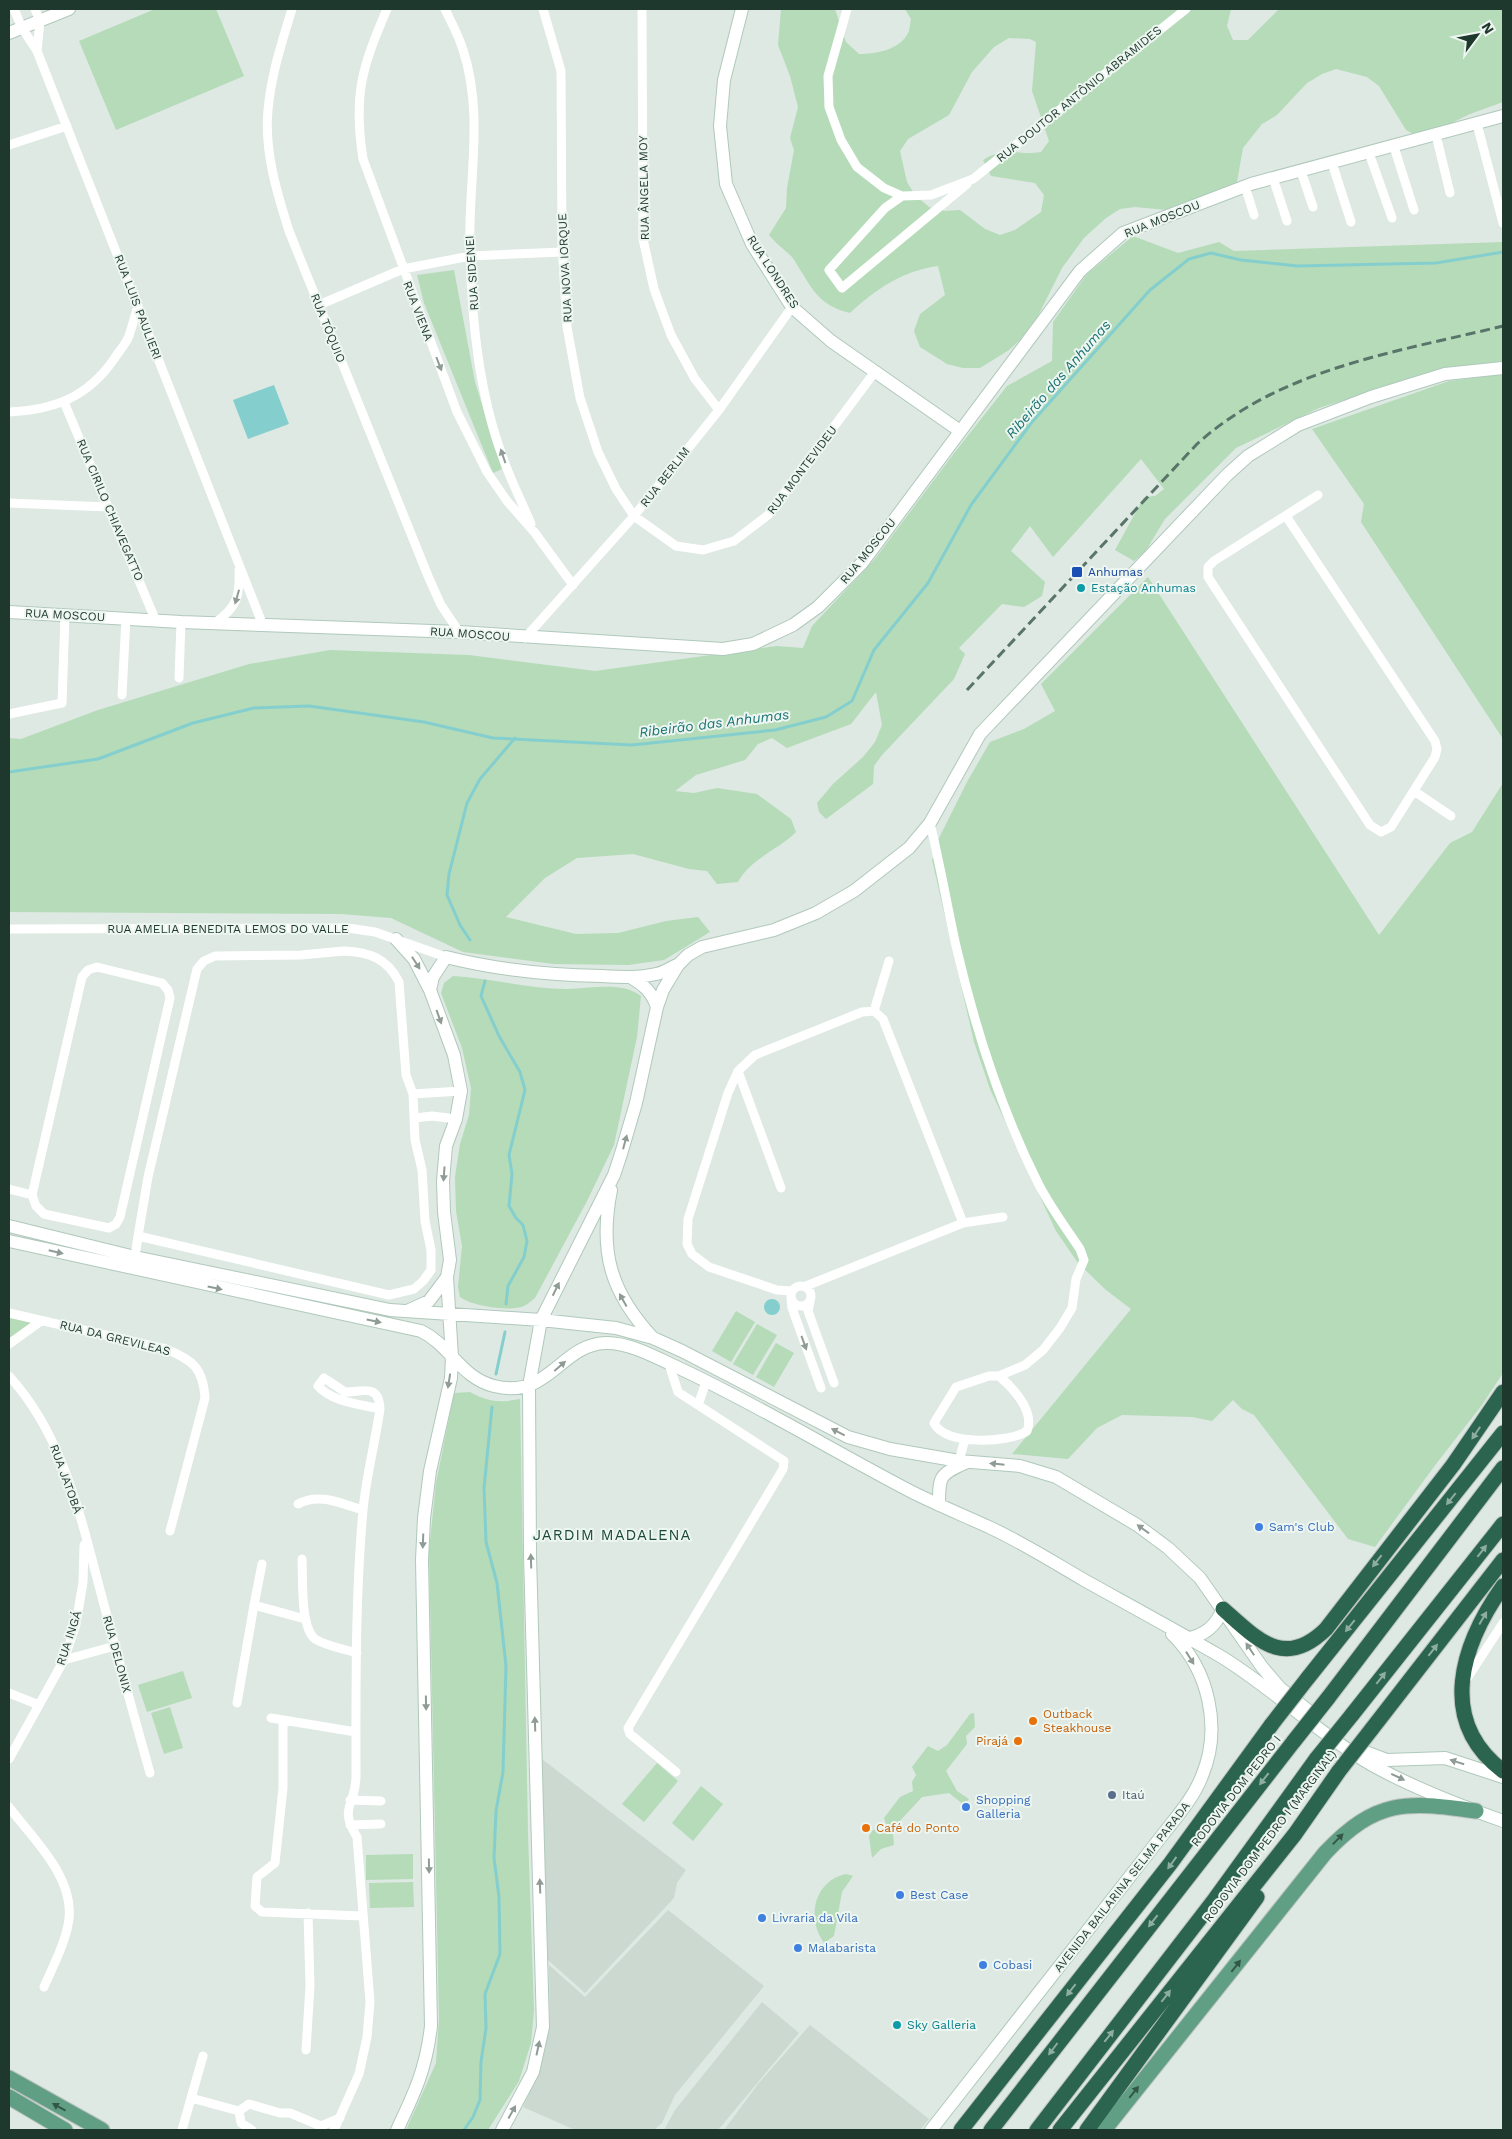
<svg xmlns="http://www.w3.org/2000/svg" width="1512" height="2139" viewBox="0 0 1512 2139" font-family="'Work Sans',sans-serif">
	<rect width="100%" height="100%" fill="#dde9e2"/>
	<path fill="#cbd9d0" d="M542,1759L686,1870L677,1883L674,1898L585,1993L548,1960Z
		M668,1910L764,1986L675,2095L662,2123L654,2130H575L523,2107L538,2075L550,2026L549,1965L585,1997Z
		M762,2002L799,2033L718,2130H664L675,2110Z
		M810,2025L929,2119L920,2130H724L758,2084Z"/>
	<path fill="#b5dbb9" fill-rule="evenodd" d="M155,9H216L244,76L116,130L79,41Z
		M781,9H835L846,42L859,54C876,54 898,50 907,35C910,31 910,23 911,19L905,9H1231L1227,26L1233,40H1248L1279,9H1503V102L1470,114L1421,138L1406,130L1379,86L1367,77L1336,69L1322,74L1307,83L1277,115L1262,124L1243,148L1237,182L1228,194L1178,211L1135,207L1120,209L1106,218L1084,238L1062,268L1038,316L1020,340L1009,350L980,368H963L947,364L920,347L914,331L920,314L945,295L938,266C902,271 876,289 850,313C825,307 815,295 803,274C799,269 796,262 792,257C784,249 776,244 769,235L786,208L787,188L794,150L790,138L798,107L790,76L778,45ZM1009,38L1030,39L1036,42L1032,91L1049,141L1041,152C1015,156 1008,145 983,160L991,176L1035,183L1044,195L1041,212L1015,230L1000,235L985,229L960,210L945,211L929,207L915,195L907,182L900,151L908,139L949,115L972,72L994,47Z
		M1133,236L1178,253L1219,242L1234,251L1503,242V361L1447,368L1319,408L1236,448L1165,519L1145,552L1134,561L1115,550L1144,497L1155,496L1164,489L1141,459L1053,557L1030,526L1011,551L1045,582L1042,596L1024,607L1002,604L959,648L965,654L954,679L882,755L874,766L873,784L826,819L819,812L817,803L833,784L863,757L875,742L882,725L876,692L851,724L787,748L772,738L758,744L745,760L696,775L675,791L694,793L717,788L757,794L791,819L796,832C778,850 750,859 738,882L717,884L707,871L689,869L633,854L577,858L545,878L506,917L576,934L618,933L666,921L698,917L710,932L664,960L628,965L554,964L463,952L391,918L341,914L9,912V738L21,739L98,710L249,664L330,650L469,655L595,671L777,646L803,648L812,626L874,560L955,452L1007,386L1052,361L1053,322L1087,274Z
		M454,270L475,382L502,469L493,473L424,303L417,275Z
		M1503,374V739L1361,522L1364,504L1312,429L1449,381Z
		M1148,577L1379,935L1450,843L1472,832L1503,783V1373L1482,1405L1436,1464L1375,1547L1348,1539L1254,1415L1242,1409L1233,1400L1212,1421L1192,1417L1122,1415L1097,1428L1068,1459L1012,1454L1131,1309L1106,1290L1078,1263L1056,1231L990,1089L974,1042L932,860L939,838L967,782L990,742L1024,729L1055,711L1041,684Z
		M453,976C491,978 529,989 567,989C591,989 621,981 641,996L637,1037L614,1145L587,1201L535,1298C531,1301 526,1306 521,1307C506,1311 472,1306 460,1297L458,1287L462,1246L456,1211L455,1177L460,1144L469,1115L471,1088L462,1048L441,993L444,983Z
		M736,1311L755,1322L731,1362L712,1351Z
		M9,1317L33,1323L9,1339Z
		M757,1324L777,1335L753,1375L733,1364Z
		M776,1343L794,1353L774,1387L756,1377Z
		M470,1392C488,1402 500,1403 520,1399L528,1834L534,2010L531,2043L519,2081L488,2130H406L436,2063L439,2019L429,1551L436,1483L454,1393Z
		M183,1671L192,1698L147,1712L138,1685Z
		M170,1707L183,1748L164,1754L151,1713Z
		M974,1713L975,1727L966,1736L967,1744L946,1771L957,1791L969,1799L964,1805L949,1793L922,1797L898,1823L892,1825L894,1845L881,1849L872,1858L869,1836L873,1830L883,1829L886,1824L884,1818L900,1797L913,1791L912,1782L916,1775L912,1767L928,1746L938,1751L947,1745L970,1714Z
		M657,1763L678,1781L644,1822L622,1804Z
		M701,1786L723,1804L693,1841L672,1823Z
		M413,1854V1879L366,1880V1855Z
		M846,1874L853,1876L842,1892L834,1936L824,1943C806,1918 814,1881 846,1874Z
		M413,1882L414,1907L370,1908L369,1883Z"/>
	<path fill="#84cfce" d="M274,385L289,424L248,439L233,400Z
		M764 1307a8 8 0 1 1 16 0a8 8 0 1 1-16 0Z"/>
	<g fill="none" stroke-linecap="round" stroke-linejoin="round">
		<path stroke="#84cfce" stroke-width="3" d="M9,772L98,759L193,723L254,708L309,706L424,722L493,738L632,745L775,730L826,717L852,701L874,650L928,583L971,505L1032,422L1150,290L1189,259L1211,253L1241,260L1297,266L1436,263L1503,252
			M470,940L460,925L447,895L449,874L467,803L480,779L515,738
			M485,981L481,996L499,1036L520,1072L525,1090L509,1155L512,1174L509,1206L516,1218L523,1225L527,1241L524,1257L508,1286L506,1304
			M496,1374L505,1332
			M464,2130L473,2117L480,2100L481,2062L486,2028L485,1994L500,1954L499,1897L494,1858L496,1811L503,1772L506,1666L497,1583L486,1542L484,1488L492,1407"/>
		<defs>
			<path id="secondary" d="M742,9L724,80L720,126L726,184L752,244L792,307L831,341L960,431
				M9,33L69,9
				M9,612L181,622L459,632L723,649L753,644L793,625L818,607L862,563L1080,271L1123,233L1251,184L1503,116
				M396,939L414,959L430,990
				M630,977C644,985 652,992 657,1007
				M611,1190C599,1251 610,1292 653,1338
				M9,1226L135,1257L390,1310L541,1320L616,1328L653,1338L682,1351L848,1437L890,1449L959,1461L1020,1466L1056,1477L1137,1525L1168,1548L1200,1578L1262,1667L1280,1688L1315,1716
				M9,1241L421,1331C450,1345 461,1378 494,1386C549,1400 560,1345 605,1343C630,1342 659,1359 681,1369C760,1406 835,1452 912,1492C938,1505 965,1516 991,1528C1023,1543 1053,1562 1084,1580C1129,1605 1175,1630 1220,1656C1268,1685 1309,1725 1356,1755C1395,1781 1458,1805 1503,1821
				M407,1311L429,1301L447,1277
				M939,1505C939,1474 940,1475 967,1462
				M1186,1639C1205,1635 1215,1627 1223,1609
				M1363,1751L1387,1760L1445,1758L1503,1777
				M397,2130C415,2092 426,2069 431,2026L422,1560L424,1518L430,1471L451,1378L452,1357L447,1277L450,1260L444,1212L443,1181L446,1146L456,1119L461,1091L454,1055L430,990L433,977L446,957C497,970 550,975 602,976C620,977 639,978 656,974C663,973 670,968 677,965
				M502,2130L533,2072L543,2027L530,1555L529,1386L541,1320L614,1175L621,1154L636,1103L657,1007L663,990L678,965L688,955L702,947L774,930L816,913L854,891L909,848L930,823L980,734L1227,475L1248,456L1298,425L1371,397L1445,374L1503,368
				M931,2130L1164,1833C1178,1815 1194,1797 1202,1776C1222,1728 1209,1670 1172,1634"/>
			<path id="primary" d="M9,2078L102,2130
				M9,2097L65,2130
				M1104,2130L1325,1853C1376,1799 1406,1801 1476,1811"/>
			<path id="highway" d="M1503,1586C1462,1644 1436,1720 1503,1771
				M1223,1609C1257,1639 1284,1670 1326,1629L1453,1465L1503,1392
				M1307,1679L1503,1433
				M1328,1698L1503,1468
				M1351,1716L1503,1524
				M1371,1730L1503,1560
				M961,2130L1170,1864L1272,1724
				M991,2130L1294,1741
				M1037,2130L1215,1899L1317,1758
				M1060,2130L1295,1834L1339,1771
				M1087,2130L1257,1897"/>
		</defs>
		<use href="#secondary" stroke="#b0c9bc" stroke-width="14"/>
		<use href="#primary" stroke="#bcc3c0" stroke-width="17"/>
		<use href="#highway" stroke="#bcc3c0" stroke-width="17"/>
		<path stroke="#fff" stroke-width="9" d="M14,9L22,28L37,51L262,623
			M35,9L40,21L37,51
			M292,9C282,42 271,75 268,110C264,151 277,193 289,231L428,576L441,605L459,632
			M387,9C362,67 353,95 363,159L457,412L487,472L507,501L535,533L573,585
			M445,9C451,22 459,36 463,50C485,116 467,187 470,254C472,322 479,394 503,458C511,481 522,502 531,524
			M543,9L561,71L562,244L567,327L580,398L598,452L616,489L634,516L676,546L703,550L734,541L768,515L874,373
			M642,9L643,239L654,289L671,335L695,379L719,410
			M847,9L828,76L829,107L841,140L857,167L884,188L902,196L931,195L973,179L1186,9
			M1477,124L1503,223
			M1436,135L1450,193
			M9,145L67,126
			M1394,147L1414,210
			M1369,153L1392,218
			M1332,163L1351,222
			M1301,171L1313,207
			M1273,178L1287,221
			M1245,186L1254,215
			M902,196L885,208L829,270L842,288L967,184
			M319,305L403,269L470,256L563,252
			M64,402L155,619
			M9,412C54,410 88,397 114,359C119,351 126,344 129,336C132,326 135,316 138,306
			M9,503L108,507
			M1286,516L1435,741L1437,749L1435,757L1391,827L1381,832L1370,825L1208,577V567L1214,561L1318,495
			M215,623C237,607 240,597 239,570
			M525,638L634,516L719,410L792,307
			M179,678L181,622
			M122,695L126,618
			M9,714L62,703L65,615
			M1414,791L1451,816
			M930,823C940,864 947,905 956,946C975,1028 1001,1110 1039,1185C1051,1208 1066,1228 1080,1249L1084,1260L1076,1279L1072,1308L1060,1328L1043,1350L1025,1365L999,1376
			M9,929L348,928L375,932L446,957
			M344,951C369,952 387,958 399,982L406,1075L413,1094L415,1140L422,1170L425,1221L431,1250V1270L423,1281L414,1289L389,1295L138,1236L148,1177L197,969L204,961L215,956L301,955Z
			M97,967L162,983L168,990L170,998L120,1217L116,1224L109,1228L44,1214L36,1206L32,1195L82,977L88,970Z
			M874,1011L889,961
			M738,1071L781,1188
			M413,1094L461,1091
			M415,1118L432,1116L456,1119
			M9,1189L32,1195
			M963,1223L1003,1217
			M135,1257L138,1236
			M791 1296a10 10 0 1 1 20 0a10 10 0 1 1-20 0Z
			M791,1291L777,1290L709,1267L692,1254L687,1244L688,1219L728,1093L738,1071L755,1055L862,1012L874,1011L883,1019L963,1223L806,1286
			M791,1298L792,1308L821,1388
			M810,1301L808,1311L834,1383
			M9,1313L166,1349C193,1360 203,1368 205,1398L170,1531
			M9,1344L41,1321
			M669,1364L678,1392L784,1461L783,1469L628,1728L630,1734L676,1772
			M9,1376C65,1437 82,1523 103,1601C118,1658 134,1716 150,1773
			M989,1376H999C1013,1388 1035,1411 1027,1431C1010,1443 944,1446 934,1423L956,1387Z
			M698,1405L706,1382
			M959,1461L965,1439
			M298,1504C319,1492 342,1504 363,1510
			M302,1559C303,1578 300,1627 315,1639C326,1646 344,1649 357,1653
			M254,1605L262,1564
			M64,1660L115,1646
			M1468,1677L1503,1623
			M9,1693L39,1705
			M237,1703L254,1605L305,1619
			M271,1718L356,1732
			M283,1720V1788L275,1863L257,1877L255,1906L262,1912L362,1916
			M9,1759L64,1660L76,1624L83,1582L84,1545
			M350,1800L381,1801
			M9,1807C32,1838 74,1876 69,1919C66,1942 53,1966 44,1987
			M350,1825L381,1824
			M306,2050L310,1986L308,1913
			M191,2098L239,2111
			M239,2111L249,2104L280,2113H290L321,2126L340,2118
			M239,2111L241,2123L252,2130
			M182,2130L203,2056
			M334,2130L359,2074L367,2037L370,2002L357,1837C338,1807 356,1805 356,1776C356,1688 355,1598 363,1510C366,1477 375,1443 380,1409C379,1383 363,1392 345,1392L324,1378L318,1386C332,1402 360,1404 380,1409"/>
		<use href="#secondary" stroke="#fff" stroke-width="12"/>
		<use href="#primary" stroke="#619f85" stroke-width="15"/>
		<use href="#highway" stroke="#2b644f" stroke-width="15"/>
		<path stroke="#597468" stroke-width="3" stroke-dasharray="10 5" stroke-linecap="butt" d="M967,690L1197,444C1281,368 1397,352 1503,326"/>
		<defs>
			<path id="highway-bridge" d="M1272,1724L1307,1679
				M1294,1741L1328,1698
				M1317,1758L1351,1716
				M1339,1771L1371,1730"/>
		</defs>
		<use href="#highway-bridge" stroke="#bcc3c0" stroke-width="17" stroke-linecap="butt"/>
		<use href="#highway-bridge" stroke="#2b644f" stroke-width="15"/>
	</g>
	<defs><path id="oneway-solid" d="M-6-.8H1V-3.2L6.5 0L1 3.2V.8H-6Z" transform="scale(1.25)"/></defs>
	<g fill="#8f9c96">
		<use href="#oneway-solid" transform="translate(439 364) rotate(69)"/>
		<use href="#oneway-solid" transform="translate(503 456) rotate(-109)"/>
		<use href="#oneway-solid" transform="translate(237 597) rotate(106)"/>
		<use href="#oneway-solid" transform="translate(416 963) rotate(57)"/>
		<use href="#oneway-solid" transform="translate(439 1017) rotate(70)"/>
		<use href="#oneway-solid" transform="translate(625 1142) rotate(-75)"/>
		<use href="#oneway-solid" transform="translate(444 1174) rotate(94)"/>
		<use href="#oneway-solid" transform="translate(56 1252) rotate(13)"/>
		<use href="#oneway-solid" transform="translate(215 1288) rotate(12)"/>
		<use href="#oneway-solid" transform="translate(556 1289) rotate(-64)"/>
		<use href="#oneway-solid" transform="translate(623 1300) rotate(-119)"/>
		<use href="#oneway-solid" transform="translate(374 1321) rotate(12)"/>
		<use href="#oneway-solid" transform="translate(804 1343) rotate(70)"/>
		<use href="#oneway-solid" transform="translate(560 1366) rotate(-41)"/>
		<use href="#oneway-solid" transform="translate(449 1381) rotate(99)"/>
		<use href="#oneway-solid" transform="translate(838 1432) rotate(-153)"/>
		<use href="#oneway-solid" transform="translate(997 1464) rotate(-174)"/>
		<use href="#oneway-solid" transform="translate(1143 1529) rotate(-144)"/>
		<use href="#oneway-solid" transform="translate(423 1541) rotate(92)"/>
		<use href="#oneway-solid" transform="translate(531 1561) rotate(-92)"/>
		<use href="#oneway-solid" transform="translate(1250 1649) rotate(-124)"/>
		<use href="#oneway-solid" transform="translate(1190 1658) rotate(58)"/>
		<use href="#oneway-solid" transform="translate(426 1703) rotate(89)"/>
		<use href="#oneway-solid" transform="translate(535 1724) rotate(-92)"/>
		<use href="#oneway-solid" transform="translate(1457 1762) rotate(-163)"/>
		<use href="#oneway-solid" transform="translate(1398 1777) rotate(25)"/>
		<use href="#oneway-solid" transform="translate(429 1866) rotate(89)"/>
		<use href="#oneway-solid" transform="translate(540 1886) rotate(-92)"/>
		<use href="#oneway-solid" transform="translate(538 2048) rotate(-78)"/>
		<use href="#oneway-solid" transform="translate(512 2112) rotate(-61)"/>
	</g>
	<g fill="#8cada0">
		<use href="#oneway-solid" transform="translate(1476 1433) rotate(124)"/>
		<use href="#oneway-solid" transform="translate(1451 1499) rotate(129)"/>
		<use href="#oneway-solid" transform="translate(1482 1551) rotate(-52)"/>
		<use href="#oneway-solid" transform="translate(1377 1561) rotate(128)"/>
		<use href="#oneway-solid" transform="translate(1483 1618) rotate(-60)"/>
		<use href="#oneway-solid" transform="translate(1350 1626) rotate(129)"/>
		<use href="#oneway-solid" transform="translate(1433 1650) rotate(-52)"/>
		<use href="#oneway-solid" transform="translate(1381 1678) rotate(-52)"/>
		<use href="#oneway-solid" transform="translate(1264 1779) rotate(128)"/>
		<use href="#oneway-solid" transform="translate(1172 1863) rotate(126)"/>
		<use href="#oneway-solid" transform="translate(1153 1921) rotate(128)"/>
		<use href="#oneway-solid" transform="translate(1071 1990) rotate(128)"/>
		<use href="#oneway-solid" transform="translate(1166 1996) rotate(-52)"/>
		<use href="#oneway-solid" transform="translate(1109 2036) rotate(-52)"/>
		<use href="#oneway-solid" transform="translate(1053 2049) rotate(127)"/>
	</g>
	<g fill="#335747">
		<use href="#oneway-solid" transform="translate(1338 1839) rotate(-46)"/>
		<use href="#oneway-solid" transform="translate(1236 1966) rotate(-52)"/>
		<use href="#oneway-solid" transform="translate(1134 2092) rotate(-51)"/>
		<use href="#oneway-solid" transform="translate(59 2107) rotate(-151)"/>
	</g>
	<rect fill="#1a4fb4" stroke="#edf6f0" stroke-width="2" x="1071" y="566" width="12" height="12" rx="2.5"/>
	<g fill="#0f9aa8" stroke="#edf6f0" stroke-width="2">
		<circle cx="1081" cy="588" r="5"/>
		<circle cx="897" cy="2025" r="5"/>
	</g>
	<g fill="#3f7fe0" stroke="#edf6f0" stroke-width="2">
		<circle cx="1259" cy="1527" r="5"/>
		<circle cx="966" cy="1807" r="5"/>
		<circle cx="900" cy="1895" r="5"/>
		<circle cx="762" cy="1918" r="5"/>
		<circle cx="798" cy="1948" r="5"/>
		<circle cx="983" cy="1965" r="5"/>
	</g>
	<g fill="#e8710a" stroke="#edf6f0" stroke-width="2">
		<circle cx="1033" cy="1721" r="5"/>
		<circle cx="1018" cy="1741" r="5"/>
		<circle cx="866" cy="1828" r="5"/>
	</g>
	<circle fill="#5c6f8a" stroke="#edf6f0" stroke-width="2" cx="1112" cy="1795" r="5"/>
	<g text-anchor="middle" stroke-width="4" stroke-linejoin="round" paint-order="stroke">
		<g font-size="12" fill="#1f382d" stroke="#edf6f0">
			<text transform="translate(1079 94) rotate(-39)" y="4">RUA DOUTOR ANTÔNIO ABRAMIDES</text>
			<text transform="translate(644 188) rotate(-91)" y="4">RUA ÂNGELA MOY</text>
			<text transform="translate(1162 219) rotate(-22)" y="4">RUA MOSCOU</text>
			<text transform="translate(565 268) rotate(-93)" y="4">RUA NOVA IORQUE</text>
			<text transform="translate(773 272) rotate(57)" y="4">RUA LONDRES</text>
			<text transform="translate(472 273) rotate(-94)" y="4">RUA SIDENEI</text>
			<text transform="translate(138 307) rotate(69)" y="4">RUA LUIS PAULIERI</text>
			<text transform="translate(418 311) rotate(69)" y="4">RUA VIENA</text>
			<text transform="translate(328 328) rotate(68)" y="4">RUA TÓQUIO</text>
			<text transform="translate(802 470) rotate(-53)" y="4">RUA MONTEVIDEU</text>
			<text transform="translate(665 477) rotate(-52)" y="4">RUA BERLIM</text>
			<text transform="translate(110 510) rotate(67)" y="4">RUA CIRILO CHIAVEGATTO</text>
			<text transform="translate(868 551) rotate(-51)" y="4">RUA MOSCOU</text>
			<text transform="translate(65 615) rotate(3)" y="4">RUA MOSCOU</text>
			<text transform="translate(470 634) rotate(4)" y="4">RUA MOSCOU</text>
			<text x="228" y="933">RUA AMELIA BENEDITA LEMOS DO VALLE</text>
			<text transform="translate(115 1338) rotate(14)" y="4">RUA DA GREVILEAS</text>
			<text transform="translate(66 1479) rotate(70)" y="4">RUA JATOBÁ</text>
			<text transform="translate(69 1638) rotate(-72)" y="4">RUA INGÁ</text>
			<text transform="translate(117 1654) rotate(75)" y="4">RUA DELONIX</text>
			<text transform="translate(1236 1791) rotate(-52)" y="4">RODOVIA DOM PEDRO I</text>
			<text transform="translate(1270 1836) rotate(-53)" y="4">RODOVIA DOM PEDRO I (MARGINAL)</text>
			<text transform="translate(1122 1887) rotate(-52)" y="4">AVENIDA BAILARINA SELMA PARADA</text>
		</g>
		<g font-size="12" fill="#164399" stroke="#edf6f0" text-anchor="start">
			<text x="1088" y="576">Anhumas</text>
		</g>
		<g font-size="12" fill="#0d838f" stroke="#edf6f0" text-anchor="start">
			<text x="1091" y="592">Estação Anhumas</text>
			<text x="907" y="2029">Sky Galleria</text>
		</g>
		<g font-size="12" fill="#366cbe" stroke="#edf6f0" text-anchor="start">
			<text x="1269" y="1531">Sam's Club</text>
			<text x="976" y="1804">Shopping<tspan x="976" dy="14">Galleria</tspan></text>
			<text x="910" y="1899">Best Case</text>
			<text x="772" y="1922">Livraria da Vila</text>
			<text x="808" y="1952">Malabarista</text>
			<text x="993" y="1969">Cobasi</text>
		</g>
		<g font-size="12" fill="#c56008" stroke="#edf6f0" text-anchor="start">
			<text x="1043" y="1718">Outback<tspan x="1043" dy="14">Steakhouse</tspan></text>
			<text x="1008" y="1745" text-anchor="end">Pirajá</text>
			<text x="876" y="1832">Café do Ponto</text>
		</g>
		<g font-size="12" fill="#4e5e75" stroke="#edf6f0" text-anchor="start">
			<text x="1122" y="1799">Itaú</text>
		</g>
		<g font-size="14" font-style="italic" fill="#1a7373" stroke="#edf6f0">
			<text transform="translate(1058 379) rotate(-49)" y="5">Ribeirão das Anhumas</text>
			<text transform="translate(714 723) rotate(-7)" y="5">Ribeirão das Anhumas</text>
		</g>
		<g font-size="15" letter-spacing="1" fill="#1b4a37" stroke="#edf6f0">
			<text x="612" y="1540">JARDIM MADALENA</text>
		</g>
	</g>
	<rect width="1512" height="2139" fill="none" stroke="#1f382d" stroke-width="20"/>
	<g transform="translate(1477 35) rotate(58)" stroke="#edf6f0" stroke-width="4" paint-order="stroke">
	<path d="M0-4L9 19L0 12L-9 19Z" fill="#1f382d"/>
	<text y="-8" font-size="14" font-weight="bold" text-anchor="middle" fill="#1f382d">N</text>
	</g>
</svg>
